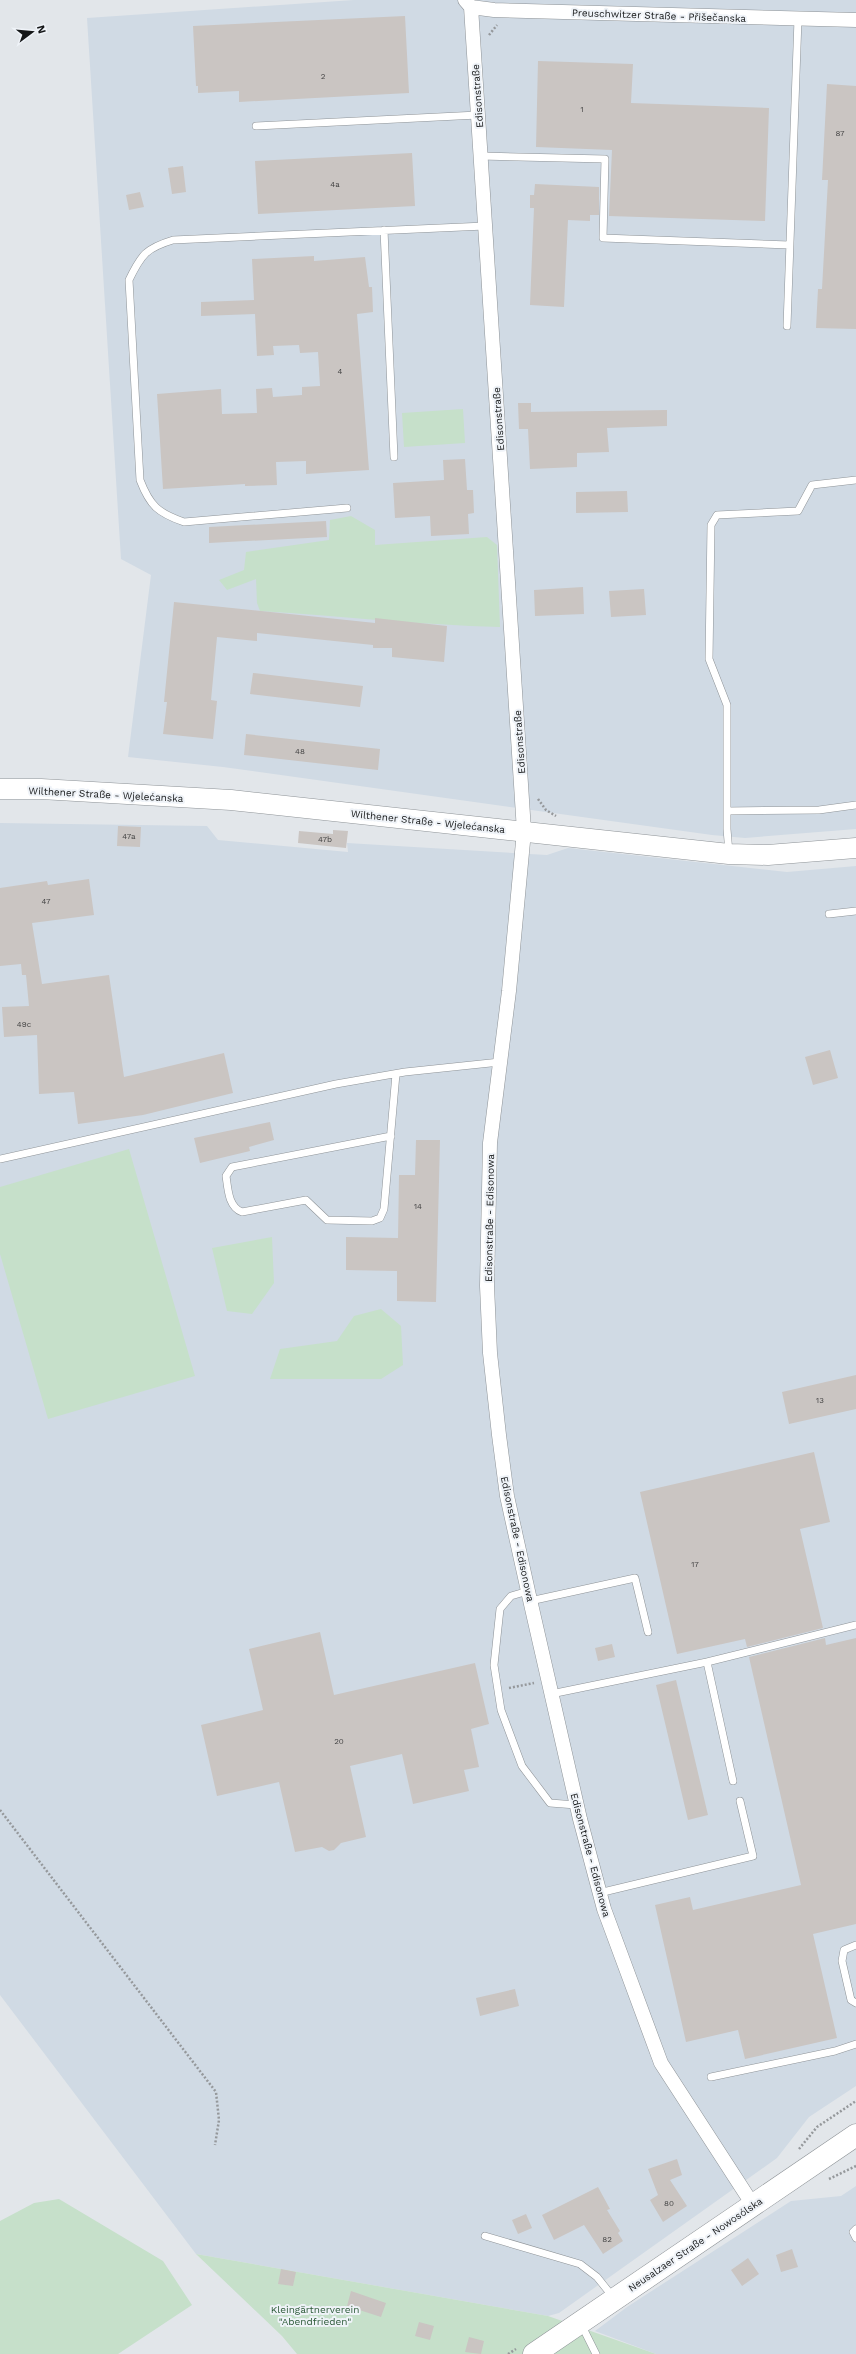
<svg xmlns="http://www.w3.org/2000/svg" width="856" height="2354" viewBox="0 0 856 2354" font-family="'Work Sans',sans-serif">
	<rect width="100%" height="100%" fill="#e2e6ea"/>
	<path fill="#d0dae4" d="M354,0H856V829L745,838L712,835L223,767L128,757L151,575L121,559L87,18Z
		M0,823L207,826L218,840L348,852L347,843L547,855L568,848L787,872L856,866V2086L809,2117L777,2158L559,2313L548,2316L196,2254L0,1995Z
		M856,2186V2354H656L595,2331L627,2307L791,2201L841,2196Z"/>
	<path fill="#c6e0ca" d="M463,409L465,443L404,447L402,413Z
		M351,516L375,530V545L487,537L497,545L500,627C420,625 340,616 260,611L257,603L256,579L227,590L219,580L244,570L246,552L329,540L330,520Z
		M129,1149L195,1376L48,1419L0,1254V1187Z
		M272,1237L274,1283L252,1314L227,1311L212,1248Z
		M381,1309L401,1326L403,1365L381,1379H270L280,1349L337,1341L354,1316Z
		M59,2199L163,2261L192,2305L118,2354H0V2221L34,2203Z
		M196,2254L548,2316L656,2354H297L282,2336Z"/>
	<path fill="#cac5c2" d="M405,16L409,93L239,102V91L198,93V86H196L193,26Z
		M538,61L633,64L631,103L769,108L765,221L609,216L612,150L536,147Z
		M827,84L856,86V329L816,328L818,289H822L828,180H822Z
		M412,153L415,206L258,214L255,161Z
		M183,166L186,192L172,194L168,168Z
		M535,184L599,187V215H590V221L568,220L564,307L530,305L534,208H530V195H534Z
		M140,192L144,207L129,210L126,195Z
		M314,256V261L365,257L369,287H372L373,312L357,314L369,470L306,474V461L276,462L277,485L245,486V484L163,489L157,394L221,389L222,414L257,413L256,389L272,388L273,397L302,395V387L320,386L318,352L300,353L299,345L273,346L274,355L257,356L255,314L201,316V302L254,300L252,259Z
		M518,403H531V412L667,410V426L607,428L609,452L577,453V467L530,469L528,429H519Z
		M465,459L467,490H473L474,513L468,514L469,534L431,536L430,516L395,518L393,483L444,480L443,460Z
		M627,491L628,512L576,513V492Z
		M326,521L327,537L209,543V527Z
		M583,587L584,614L535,616L534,590Z
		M644,589L646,615L611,617L609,591Z
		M174,602L375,623V618L447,626L444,662L392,657V648H373V645L257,633V641L217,637L211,700L217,701L213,739L163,734L167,702H164Z
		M253,673L363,686L360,707L250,694Z
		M246,734L380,749L378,770L244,755Z
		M118,826L141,827L140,847L117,846Z
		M333,830L348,831L346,848L298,843L299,831L333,834Z
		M89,879L94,915L32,923L42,984L109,975L124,1077L224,1053L233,1093L143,1115L78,1124L74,1092L39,1094L37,1035L4,1037L2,1007L29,1006L26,975H22L21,964L0,966V888L47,881L48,885Z
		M830,1050L838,1078L813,1085L805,1057Z
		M270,1122L274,1140L249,1147L250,1151L200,1163L194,1138Z
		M416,1140H440L436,1302L397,1301V1271L346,1270V1237L398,1238L399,1175H415Z
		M856,1375V1409L789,1424L782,1392Z
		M814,1452L830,1522L800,1529L823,1628L747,1647L745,1639L677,1654L640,1492Z
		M320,1632L334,1695L475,1663L489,1724L471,1729L479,1767L464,1770L469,1791L413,1804L402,1754L350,1766L366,1837L341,1843L334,1850L329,1851L322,1847L295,1852L279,1782L217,1796L201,1725L263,1710L249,1649Z
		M825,1638L826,1645L856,1638V1924L813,1934L837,2038L745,2059L738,2030L686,2042L655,1905L690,1897L693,1910L801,1885L749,1657Z
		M612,1644L615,1657L598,1661L595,1648Z
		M676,1680L708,1815L688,1820L656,1685Z
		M515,1989L519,2006L480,2016L476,1998Z
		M677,2159L682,2175L670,2180L687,2206L663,2222L650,2200L658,2195L648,2169Z
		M598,2187L610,2209L607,2210L620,2231L618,2233L623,2241L603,2254L584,2225L554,2240L542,2215Z
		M526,2214L532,2228L518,2234L512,2220Z
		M792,2249L798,2267L781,2272L776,2255Z
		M748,2258L759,2274L742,2286L731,2270Z
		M281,2269L296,2272L293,2286L278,2284Z
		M351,2291L386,2303L381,2317L347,2306Z
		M419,2322L434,2326L430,2340L415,2336Z
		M469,2337L484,2341L481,2354L465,2352Z"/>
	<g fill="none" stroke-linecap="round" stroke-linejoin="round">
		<defs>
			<path id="lane" d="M256,126L478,115
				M481,156L605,159L603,238L789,245
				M384,230L394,457
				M787,326L798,19
				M347,508L184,522C158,513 150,506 140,480L129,280C141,255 146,248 173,240L485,226
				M727,811L819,810L856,805
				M729,853L727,829V705L709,659L711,525L717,515L798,511L812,485L856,480
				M829,914L856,911
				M391,1136L232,1167L226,1176C228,1188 228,1207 242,1212L306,1200L327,1220L372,1221L380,1218L384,1209L396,1074
				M0,1159L336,1084L405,1072L500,1062
				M528,1591L511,1596L500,1609L494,1665L501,1710L522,1766L550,1803L576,1805
				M530,1601L635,1578L648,1632
				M707,1662L856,1625
				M551,1694L707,1662L733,1781
				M599,1893L753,1856L740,1801
				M856,1945L844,1950L842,1961L851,2000L856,2003
				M711,2077L835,2051L856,2044
				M856,2229L853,2232L856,2238
				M485,2236L580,2264L597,2277L613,2297
				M581,2324L596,2354"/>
			<path id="street" d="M465,0L471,7L494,10L856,20
				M471,7L524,831L509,991L490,1143L487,1286L490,1353L499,1435L507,1496L528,1591L580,1819L604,1909L661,2063L753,2205"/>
			<path id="secondary" d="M0,789H41L231,800L729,854L768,855L856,848"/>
			<path id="primary" d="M534,2354L856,2135"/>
		</defs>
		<use href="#lane" stroke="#8e9397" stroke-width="8"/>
		<use href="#street" stroke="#8e9397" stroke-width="15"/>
		<use href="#secondary" stroke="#8e9397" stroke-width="21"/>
		<use href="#primary" stroke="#8e9397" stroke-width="23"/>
		<path stroke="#95989b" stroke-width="2.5" stroke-dasharray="2 2" stroke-linecap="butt" d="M489,35L497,25
			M538,799L546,810L556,816
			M509,1688L534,1683
			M0,1810L216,2092L219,2120L215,2145
			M799,2149L817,2127L856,2101
			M829,2179L856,2166
			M508,2354L516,2349"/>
		<use href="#lane" stroke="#fff" stroke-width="7"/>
		<use href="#street" stroke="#fff" stroke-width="14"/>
		<use href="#secondary" stroke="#fff" stroke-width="20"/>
		<use href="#primary" stroke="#fff" stroke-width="22"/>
	</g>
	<g text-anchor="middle" stroke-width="4" stroke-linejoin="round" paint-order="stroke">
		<g font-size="8" fill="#424242">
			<text x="323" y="79">2</text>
			<text x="582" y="112">1</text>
			<text x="840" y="136">87</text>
			<text x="335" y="187">4a</text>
			<text x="340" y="374">4</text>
			<text x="300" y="754">48</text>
			<text x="129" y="839">47a</text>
			<text x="325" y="842">47b</text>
			<text x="46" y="904">47</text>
			<text x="24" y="1027">49c</text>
			<text x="418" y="1209">14</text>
			<text x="820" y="1403">13</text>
			<text x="695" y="1567">17</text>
			<text x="339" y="1744">20</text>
			<text x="669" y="2206">80</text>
			<text x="607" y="2242">82</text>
		</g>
		<g font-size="10" fill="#151718" stroke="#eff3f8">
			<text transform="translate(659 15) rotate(2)" y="4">Preuschwitzer Straße - Přišečanska</text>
			<text transform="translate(477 96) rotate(-94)" y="4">Edisonstraße</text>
			<text transform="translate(498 419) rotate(-94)" y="4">Edisonstraße</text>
			<text transform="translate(519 742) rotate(-94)" y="4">Edisonstraße</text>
			<text transform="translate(106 794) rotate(3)" y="4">Wilthener Straße - Wjelećanska</text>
			<text transform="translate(428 821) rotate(6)" y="4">Wilthener Straße - Wjelećanska</text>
			<text transform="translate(489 1218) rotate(-89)" y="4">Edisonstraße - Edisonowa</text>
			<text transform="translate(518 1539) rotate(78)" y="4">Edisonstraße - Edisonowa</text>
			<text transform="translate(591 1855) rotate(75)" y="4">Edisonstraße - Edisonowa</text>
			<text transform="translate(695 2244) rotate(-34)" y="4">Neusalzaer Straße - Nowosólska</text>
		</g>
		<g font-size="10" fill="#2b5937" stroke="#eff3f8">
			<text x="315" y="2313">Kleingärtnerverein<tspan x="315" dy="12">"Abendfrieden"</tspan></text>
		</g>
	</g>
	<g transform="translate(32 32) rotate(74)" stroke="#eff3f8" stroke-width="3" paint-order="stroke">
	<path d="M0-3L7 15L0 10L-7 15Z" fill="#151718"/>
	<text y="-6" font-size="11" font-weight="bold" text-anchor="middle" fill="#151718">N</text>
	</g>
</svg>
